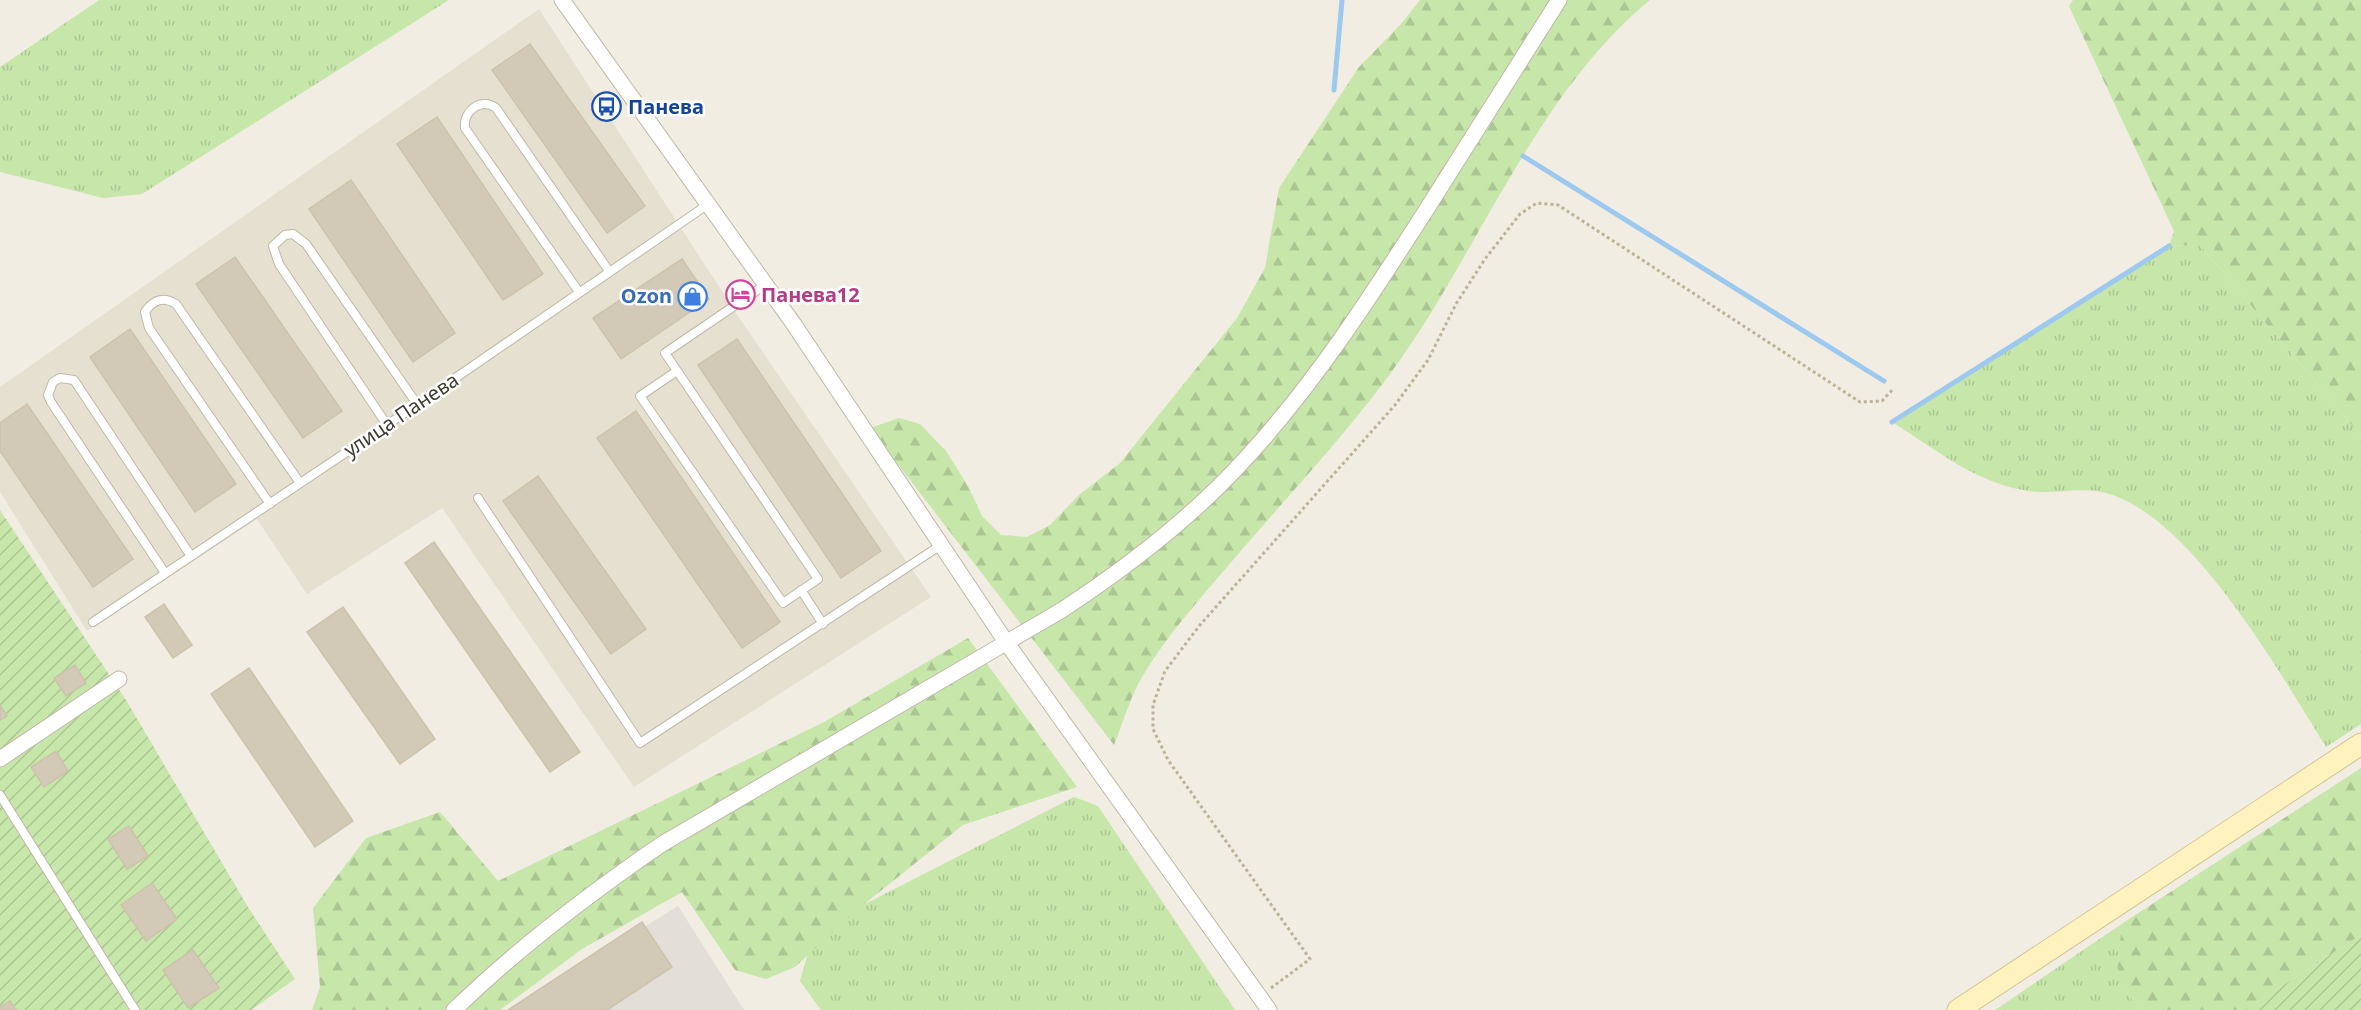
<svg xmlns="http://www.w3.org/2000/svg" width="2361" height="1010" viewBox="0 0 2361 1010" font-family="'Noto Sans',sans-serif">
	<defs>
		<pattern id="grass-tufts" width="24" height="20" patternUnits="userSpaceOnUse" patternTransform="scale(1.5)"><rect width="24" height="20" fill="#c7e6aa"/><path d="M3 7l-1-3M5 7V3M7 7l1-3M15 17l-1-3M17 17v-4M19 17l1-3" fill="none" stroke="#acc693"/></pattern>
		<pattern id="forest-firs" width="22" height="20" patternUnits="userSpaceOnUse" patternTransform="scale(1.5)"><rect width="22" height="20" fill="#c7e6aa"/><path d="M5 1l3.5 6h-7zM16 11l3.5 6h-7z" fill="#acc693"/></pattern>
		<pattern id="garden-furrows" width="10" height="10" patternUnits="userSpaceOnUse" patternTransform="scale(1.5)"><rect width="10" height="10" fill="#c7e6aa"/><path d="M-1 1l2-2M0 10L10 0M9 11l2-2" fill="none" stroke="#acc693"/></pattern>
	</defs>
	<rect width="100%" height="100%" fill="#f1ede2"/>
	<path fill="#e5e0d0" d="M539,9L742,322L931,597L634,787L442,508L307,594L257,519L87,631L0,492V387Z"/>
	<path fill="#e3ded7" d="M678,906L744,1010H512Z"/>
	<path fill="url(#grass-tufts)" d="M99,0H449L142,194L103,198L0,172V67Z
		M2200,245L2361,436V724L2326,747C2281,675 2191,515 2106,493C2081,486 2054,495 2029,491C1977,484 1935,449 1892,422L2169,246Z
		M1074,797L1098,806L1235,1010H821L800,981L810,947L828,923Z
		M2123,923C2117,966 2110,975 2141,1010H1995Z"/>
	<path fill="url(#forest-firs)" d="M1420,0H1650C1529,100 1474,267 1378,390C1331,451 1277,508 1227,567C1197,602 1166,637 1142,677C1130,697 1123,723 1114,745L870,428L899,418L920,424L946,451L968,486L982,516L1001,535L1027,537L1050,525L1079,495L1120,463L1237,318L1265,268L1279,188L1359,67L1402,23Z
		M2073,0H2361V436L2200,245L2169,246L2174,231L2073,15L2069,6Z
		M968,638L1077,787L963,825L858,909L795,967L766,979L735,970L682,892L582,949L500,1010H459L455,1004L443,1010H312L320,987L313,908L366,838L440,812L498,881L824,722Z
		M2361,768V935L2245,1010H2141C2110,975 2116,966 2123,923Z"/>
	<path fill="url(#garden-furrows)" d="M0,510L126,700L248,907L295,979L251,1010H0Z
		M2361,935V1010H2245Z"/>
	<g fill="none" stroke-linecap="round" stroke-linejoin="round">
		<path stroke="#9dc8ef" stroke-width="5" d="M1334,90L1342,0
			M1523,156L1884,381
			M1892,422L2169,246"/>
	</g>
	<path fill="#d2cab7" stroke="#cdc2ab" stroke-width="1.5" d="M530,44L645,206L607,233L492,70Z
		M437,117L543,274L503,300L397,144Z
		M351,180L455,333L413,362L309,209Z
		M235,257L342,411L303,438L196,284Z
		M682,259L709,299L621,359L593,318Z
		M130,329L236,484L195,512L90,357Z
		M737,339L881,551L841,578L698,365Z
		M27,404L133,559L93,587L0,451V423Z
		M636,411L780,622L742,648L597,438Z
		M538,476L646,629L611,654L503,501Z
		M434,542L580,752L550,772L405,563Z
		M164,604L192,645L173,658L145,617Z
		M343,607L435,739L400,764L307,632Z
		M75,665L86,683L66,696L54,678Z
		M249,668L353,821L315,847L211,694Z
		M0,705L7,716L0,720Z
		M56,751L68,771L44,787L31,767Z
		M129,826L148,856L127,869L108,839Z
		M152,883L177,919L146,941L121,905Z
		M642,922L672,967L607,1010H508Z
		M193,950L219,988L188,1008L163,970Z
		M10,1001L16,1010H0V1007Z"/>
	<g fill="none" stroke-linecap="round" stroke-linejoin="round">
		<defs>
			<path id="service" d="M579,292L465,128C463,111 481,97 496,108L609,271
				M677,371L640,396L783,603L818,579L665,353L765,285
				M387,425L279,264L273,246L285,235L293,234L306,244L417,404
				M478,498L640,743L941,545
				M270,504L149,328L145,312C153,300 163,296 176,304L300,483
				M165,573L51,402L48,395L53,382L60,378L74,380L191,556
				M801,590L823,624
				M93,622L387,425L707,205
				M0,795L135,1010"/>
			<path id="minor" d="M562,0L793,323L1006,642L1269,1010
				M0,759L119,679
				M454,1010C518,948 589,894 662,844L1062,610C1129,566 1193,517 1247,457C1315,383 1369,299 1423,215C1468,143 1514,72 1559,0"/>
			<path id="secondary" d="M1958,1010L2361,744"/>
		</defs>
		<use href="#service" stroke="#bfb9a8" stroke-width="10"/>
		<use href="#minor" stroke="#bfb9a8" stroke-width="17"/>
		<use href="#secondary" stroke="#d2c491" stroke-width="23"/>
		<path stroke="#beb296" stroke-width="3" stroke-dasharray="3 3" stroke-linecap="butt" d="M1271,988L1310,959L1168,760L1153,729V705L1165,671L1200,625L1395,405L1428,360L1456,304L1485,259L1520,214L1537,203L1558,205L1860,402L1882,401L1894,388"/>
		<use href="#service" stroke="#fff" stroke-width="8"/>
		<use href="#minor" stroke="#fff" stroke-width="15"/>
		<use href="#secondary" stroke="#fef3bf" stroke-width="21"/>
	</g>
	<defs>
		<symbol id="bus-ring" viewBox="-11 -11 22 22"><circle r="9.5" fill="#fff" stroke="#1a4fb4" stroke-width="1.5"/><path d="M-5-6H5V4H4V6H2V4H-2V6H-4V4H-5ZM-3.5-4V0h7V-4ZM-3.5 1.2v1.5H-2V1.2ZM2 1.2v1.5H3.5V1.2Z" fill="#1a4fb4"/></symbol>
		<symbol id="hotel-ring" viewBox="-11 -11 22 22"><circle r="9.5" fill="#fff" stroke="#d1479c" stroke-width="1.5"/><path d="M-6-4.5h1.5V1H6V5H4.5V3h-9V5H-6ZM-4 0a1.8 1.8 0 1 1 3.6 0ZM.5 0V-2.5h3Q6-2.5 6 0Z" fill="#d1479c"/></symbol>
		<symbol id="shop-ring" viewBox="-11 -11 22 22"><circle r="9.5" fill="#fff" stroke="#3f7fe0" stroke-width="1.5"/><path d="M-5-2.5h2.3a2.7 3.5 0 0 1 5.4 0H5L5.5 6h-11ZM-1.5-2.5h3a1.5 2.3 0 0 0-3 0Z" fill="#3f7fe0"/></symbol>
	</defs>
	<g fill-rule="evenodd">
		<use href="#bus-ring" x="590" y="90" width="33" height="33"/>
		<use href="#hotel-ring" x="724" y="278" width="33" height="33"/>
		<use href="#shop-ring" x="676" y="280" width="33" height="33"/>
	</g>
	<g text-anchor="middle" stroke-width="5" stroke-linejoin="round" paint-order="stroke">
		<g font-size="20" font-weight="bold" fill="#164399" stroke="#fff" text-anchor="start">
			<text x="628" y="114">Панева</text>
		</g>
		<g font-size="20" font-weight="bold" fill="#b23c85" stroke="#fff" text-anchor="start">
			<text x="761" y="302">Панева12</text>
		</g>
		<g font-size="20" font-weight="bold" fill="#366cbe" stroke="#fff" text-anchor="end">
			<text x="672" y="303">Ozon</text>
		</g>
		<g font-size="20" fill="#423d33" stroke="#fff">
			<text transform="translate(401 415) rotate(-34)" y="7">улица Панева</text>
		</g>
	</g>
</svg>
